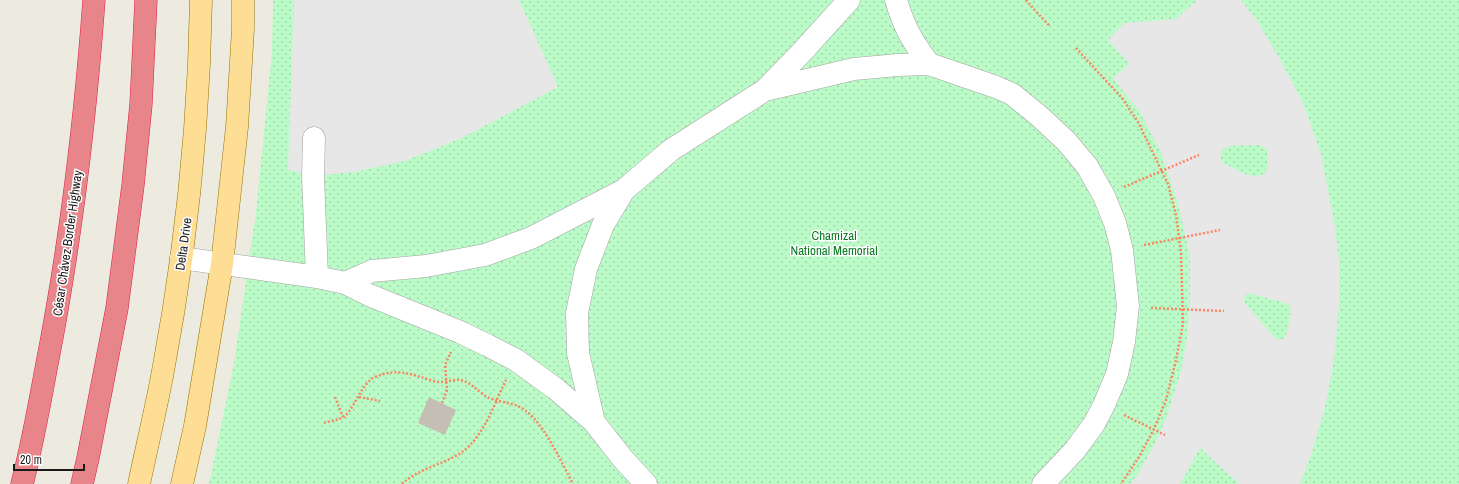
<svg xmlns="http://www.w3.org/2000/svg" width="1459" height="484" viewBox="0 0 1459 484" font-family="'Archivo Narrow',sans-serif">
	<defs>
		<pattern id="park-dots" width="8" height="8" patternUnits="userSpaceOnUse"><rect width="8" height="8" fill="#bafbc7"/><path d="M2 2h.1M6 6h.1" fill="none" stroke="#9fd7aa" stroke-width="1.8" stroke-linecap="round"/></pattern>
	</defs>
	<rect width="100%" height="100%" fill="#edebe0"/>
	<path fill="url(#park-dots)" d="M273,0H1459V484H209L234,363L256,213L272,52Z"/>
	<path fill="#e7e7e7" fill-rule="evenodd" d="M294,0H519L558,87L462,138L405,161L354,172L313,176L288,170Z
		M1197,0H1241L1256,19L1281,61L1303,103L1321,154L1334,221L1339,260V307L1334,361L1325,407L1312,452L1300,484H1239L1200,448L1180,484H1130L1138,474L1155,443L1167,416L1181,371L1187,337L1190,296V257L1178,204L1161,153L1140,112L1113,78L1129,64L1108,40L1124,23L1176,19ZM1259,145L1265,148L1268,152V167L1264,174L1257,176L1247,175L1223,163L1220,157L1223,149L1229,146ZM1248,293L1285,303L1289,305L1291,311L1287,333L1284,338L1279,340L1274,337L1244,302L1245,296Z"/>
	<path fill="#c5beb4" d="M429,397L456,410L445,435L418,423Z"/>
	<g fill="none" stroke-linecap="round" stroke-linejoin="round">
		<defs>
			<path id="minor" d="M896,0C904,27 912,41 929,64
				M765,90L801,53L849,0
				M314,138L313,176L317,277
				M181,258L317,277L345,283L369,295L460,332L487,345L516,360L556,389L594,422L623,459L646,484
				M345,283L372,271L426,266L485,255L531,238L624,190
				M594,422L578,353L577,313L586,269L603,225L624,190L671,150L765,90L854,69L898,65L929,64L996,87L1012,94L1038,115L1066,141L1087,166L1104,196L1115,223L1122,250L1128,306L1124,342L1117,374L1104,405L1094,424L1075,450L1043,484"/>
			<path id="major" d="M139,484C147,446 156,409 163,371C186,249 199,124 201,0
				M182,484L195,426L222,264L237,127L243,29V0"/>
			<path id="highway" d="M22,484C32,446 39,407 46,369C70,247 85,124 94,0
				M82,484L88,458L117,308L133,185L141,104L146,0"/>
		</defs>
		<use href="#minor" stroke="#a2a2a2" stroke-width="23"/>
		<use href="#major" stroke="#937400" stroke-width="23"/>
		<use href="#highway" stroke="#da1e48" stroke-width="23"/>
		<path stroke="#fe8461" stroke-width="2.5" stroke-dasharray="2 2" stroke-linecap="butt" d="M1026,0L1041,17L1050,26
			M1076,48L1122,98L1138,122L1168,184L1176,215L1181,253L1183,324L1176,360L1166,400L1154,429L1139,457L1121,484
			M1124,187L1199,155
			M1144,245L1220,230
			M1151,308L1224,311
			M335,397L343,417
			M359,397L380,401
			M442,403L447,390L445,365L451,352
			M1124,415L1165,435
			M324,423C329,421 339,420 344,417C356,406 361,384 375,377C398,367 412,375 434,381C442,384 452,379 461,380C472,383 479,393 489,398C501,403 515,402 526,411C544,424 562,463 573,484
			M402,484C418,469 441,465 459,454C484,438 493,406 506,380"/>
		<use href="#minor" stroke="#fff" stroke-width="22"/>
		<use href="#major" stroke="#fedd95" stroke-width="22"/>
		<use href="#highway" stroke="#e8858b" stroke-width="22"/>
	</g>
	<g text-anchor="middle" stroke-width="3" stroke-linejoin="round" paint-order="stroke">
		<g font-size="13" fill="#087b20" stroke="#fff">
			<text x="834" y="240">Chamizal<tspan x="834" dy="15">National Memorial</tspan></text>
		</g>
		<g font-size="13" fill="#1b1b1b" stroke="#fff">
			<text transform="translate(67 243) rotate(-82)" y="5">César Chávez Border Highway</text>
			<text transform="translate(183 244) rotate(-82)" y="5">Delta Drive</text>
		</g>
	</g>
	<path d="M14 464v6h70v-6" fill="none" stroke="#1b1b1b" stroke-width="2"/>
	<text x="20" y="464" font-size="12" fill="#1b1b1b" stroke="#ffffff" stroke-width="3" paint-order="stroke">20 m</text>
</svg>
